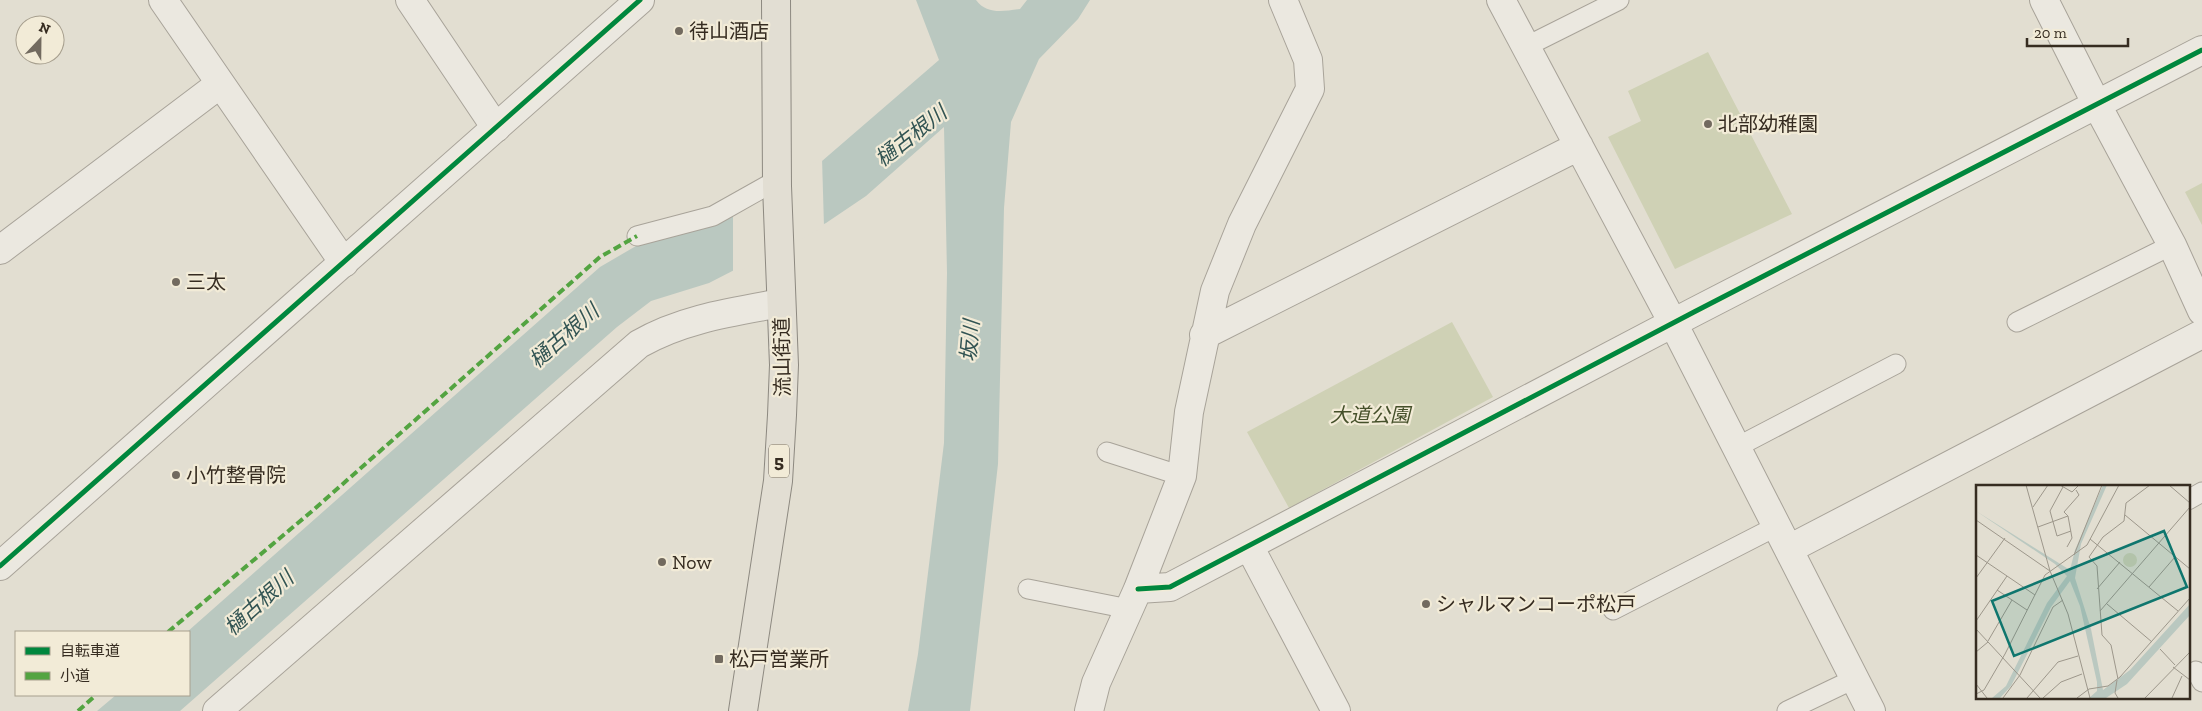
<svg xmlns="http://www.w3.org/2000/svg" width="2202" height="711" viewBox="0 0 2202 711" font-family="'Zilla Slab','Noto Sans JP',serif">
	<rect width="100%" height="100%" fill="#e2ded1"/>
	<path fill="#cfd1b5" d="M1708,52L1792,214L1675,269L1608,137L1641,121L1628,91Z
		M2202,183V225L2185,192Z
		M1452,322L1493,397L1289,508L1247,432Z"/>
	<path fill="#bac8c0" d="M916,0H976C987,15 1004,11 1020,9L1027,0H1090L1078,19L1039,59L1011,122L1004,208L998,464L970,711H908L918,654L944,443L947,273L944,127L866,196L826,223L709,283L651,301L617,327L180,711H97L116,695H189L187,632L600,267L636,246L718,223L822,161L939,60Z"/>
	<path fill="#e2ded1" d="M822,158L824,227L733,274V211Z"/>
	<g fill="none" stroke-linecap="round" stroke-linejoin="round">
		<defs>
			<path id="service" d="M1527,46L1619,0
				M637,236L713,216L777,180
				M2017,322L2172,245
				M1735,448L1896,364
				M1107,452L1182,476
				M2188,500L2202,492
				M1028,589L1129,609
				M1613,610L1777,526
				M2196,671L2202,682
				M1787,711L1854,679"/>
			<path id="minor" d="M163,0L344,263
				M410,0L496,128
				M1501,0L1673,323L1871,711
				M2044,0L2097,105L2172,245L2202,311
				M0,250L220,84
				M1204,335L1579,146
				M1249,546L1336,711
				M1789,549L2202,334
				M1138,589L1170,587L1694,312L2202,50
				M217,711L639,344C682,319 732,312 781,303
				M1089,711L1096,683L1138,589L1182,476L1189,412L1215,291L1242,224L1310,89L1308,60L1283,0"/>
			<path id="tertiary" d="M0,566L640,0"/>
			<path id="primary" d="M743,711L778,481L782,415L784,365L777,186L776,0"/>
		</defs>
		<use href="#service" stroke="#a8a399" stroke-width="21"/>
		<use href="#minor" stroke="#a8a399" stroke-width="30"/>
		<use href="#tertiary" stroke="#a8a399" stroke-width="30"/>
		<use href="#primary" stroke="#8d8980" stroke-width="30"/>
		<use href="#service" stroke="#ebe8e0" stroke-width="19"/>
		<use href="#minor" stroke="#ebe8e0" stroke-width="28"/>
		<use href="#tertiary" stroke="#ebe8e0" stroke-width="28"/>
		<use href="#primary" stroke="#e2ded3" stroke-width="28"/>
		<path stroke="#53a441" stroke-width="4" stroke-dasharray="8 4" stroke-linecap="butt" d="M168,632L311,512L600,257L637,236
			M78,711L96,695"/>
		<defs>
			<path id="cycleway" d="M0,566L640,0
				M1138,589L1170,587L1694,312L2202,50"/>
		</defs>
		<use href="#cycleway" stroke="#f2ebd7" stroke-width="8"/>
		<use href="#cycleway" stroke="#00873e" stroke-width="5"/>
	</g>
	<g fill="#726a5f" stroke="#f2ebd7" stroke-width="2">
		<circle cx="679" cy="31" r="5"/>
		<circle cx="1708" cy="124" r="5"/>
		<circle cx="176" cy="282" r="5"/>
		<circle cx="176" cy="475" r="5"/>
		<circle cx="662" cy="562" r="5"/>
		<circle cx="1426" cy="604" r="5"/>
		<rect x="714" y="654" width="10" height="10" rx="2.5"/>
	</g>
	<g text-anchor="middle" stroke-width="4.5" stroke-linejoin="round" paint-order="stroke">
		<rect fill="#f2ebd7" stroke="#6e6558" stroke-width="1" x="769" y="444.5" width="20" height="33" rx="4"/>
		<g font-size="19" font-weight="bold" fill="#362c21">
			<text x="779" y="468">5</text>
		</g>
		<g font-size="20" fill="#362c21" stroke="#f2ebd7" text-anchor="start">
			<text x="689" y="38">待山酒店</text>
			<text x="1718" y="131">北部幼稚園</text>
			<text x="186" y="289">三太</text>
			<text x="186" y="482">小竹整骨院</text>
			<text x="672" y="569">Now</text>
			<text x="1436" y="611">シャルマンコーポ松戸</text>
			<text x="729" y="666">松戸営業所</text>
		</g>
		<g font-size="20" fill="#362c21" stroke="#f2ebd7">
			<text transform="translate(782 357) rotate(-91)" y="7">流山街道</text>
		</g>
		<g font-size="20" font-style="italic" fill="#45502a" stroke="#f2ebd7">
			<text x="1370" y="422">大道公園</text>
		</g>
		<g font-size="21" font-style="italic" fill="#325453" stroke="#f2ebd7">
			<text transform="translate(911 136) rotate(-38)" y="7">樋古根川</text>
			<text transform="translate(564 336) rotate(-41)" y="7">樋古根川</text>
			<text transform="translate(970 341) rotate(-85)" y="7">坂川</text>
			<text transform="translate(259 603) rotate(-42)" y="7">樋古根川</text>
		</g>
	</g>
	<g transform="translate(1976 485)">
		<rect width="214" height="214" fill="#e2ded1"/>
		<path d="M147 75a7 7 0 1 1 14 0a7 7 0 1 1-14 0Z" fill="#cfd1b5"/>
		<path d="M127,0H131L105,59L99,93L115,144L127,205L154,185L214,119V130L151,199L130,213H113L121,206V197L104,121L94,96L75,122L35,201L24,213H16L30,201L71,118L91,91L79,79L0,26L94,85L99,65Z" fill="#bac8c0"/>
		<path fill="none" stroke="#9d978b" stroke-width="1" d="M50,0L74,86L92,129L114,213M84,0L96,7L103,0M193,0L214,18M87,2L74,26L81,51L95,46M57,22L72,0M149,30L214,84M0,35L74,86M62,42L92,31L88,27L103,10L100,5M114,54L202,126M91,62L96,53L92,31M0,70L59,110M98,70L126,0M0,93L29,53M173,102L199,72M121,104L144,77M21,105L51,125M131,119L176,157M124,126L214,22M0,136L31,91M0,144L64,213M12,156L36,115M184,164L199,180M0,167L12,157M197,182L214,195M44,190L77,122L87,115M142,194L135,160L126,150L121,81L113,72L127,52L148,36L150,18L174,0M141,195L139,208L142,213M0,199L11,213M0,209L8,205L29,169L69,90L111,60L143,0M27,213L44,190M51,213L82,177L102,171M67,213L85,197L106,189M101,213L113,204L132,201L144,192L214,113M169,213L214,167M196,213L206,191"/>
		<path fill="#0f766e" fill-opacity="0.15" stroke="#0f766e" stroke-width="2.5" d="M188,46L211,102L38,171L16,116Z"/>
		<rect width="214" height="214" fill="none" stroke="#362c21" stroke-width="2.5"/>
	</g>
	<rect x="15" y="631" width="175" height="65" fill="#f2ebd7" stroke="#a79f8e"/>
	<rect x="25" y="647" width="25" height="8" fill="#00873e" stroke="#a79f8e"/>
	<text x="60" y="656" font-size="15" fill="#362c21">自転車道</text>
	<rect x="25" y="672" width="25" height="8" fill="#53a441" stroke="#a79f8e"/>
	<text x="60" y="681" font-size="15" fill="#362c21">小道</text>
	<g transform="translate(40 40) rotate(22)"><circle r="24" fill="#f2ebd7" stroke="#a79f8e"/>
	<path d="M0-4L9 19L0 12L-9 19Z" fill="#726a5f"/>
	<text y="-8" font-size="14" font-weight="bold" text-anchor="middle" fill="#362c21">N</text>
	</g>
	<path d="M2027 38v8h101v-8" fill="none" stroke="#362c21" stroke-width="2.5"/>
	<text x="2034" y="38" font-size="15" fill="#362c21" stroke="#f2ebd7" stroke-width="4" paint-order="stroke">20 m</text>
</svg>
